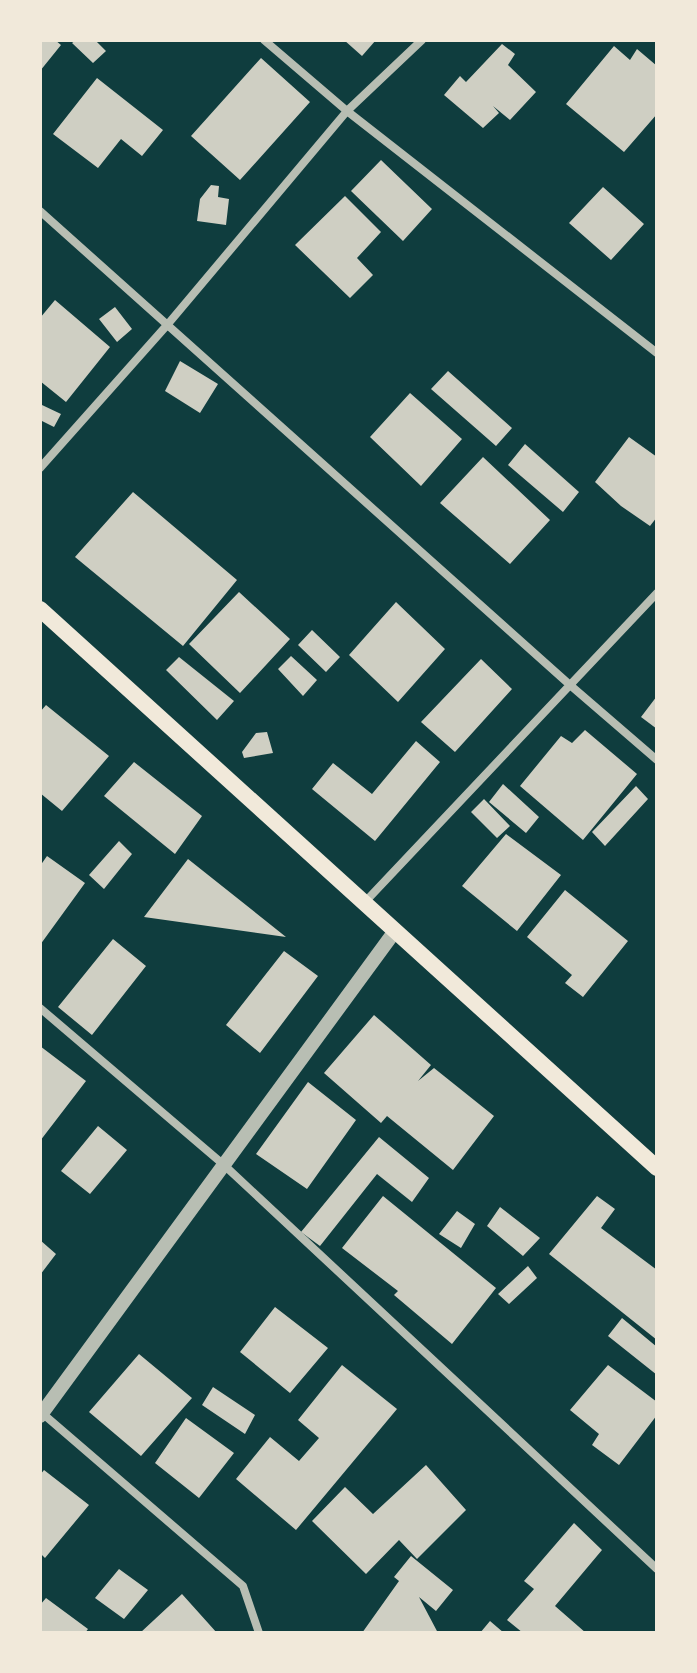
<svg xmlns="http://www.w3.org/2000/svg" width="697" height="1673" viewBox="0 0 697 1673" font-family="Quicksand,sans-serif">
	<rect width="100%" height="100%" fill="#0f3d3e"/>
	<path fill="#cfcfc3" d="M40,40H55L61,45L40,71Z
		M76,40H95L106,51L93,63L72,43Z
		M344,40H376L362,56Z
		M502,44L515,54L508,65L536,92L510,120L493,106L499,113L483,128L444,95L460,76L466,82Z
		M614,46L630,60L637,49L657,66V114L624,152L566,104Z
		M261,58L310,102L240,180L191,136Z
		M97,78L163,130L142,156L121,139L98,168L53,134Z
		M381,160L432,209L403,241L351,191Z
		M211,185L219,186L218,197L229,199L226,225L197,221L200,199Z
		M603,187L644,224L611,260L569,223Z
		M345,196L381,232L357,258L373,275L350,298L295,245Z
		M55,300L110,347L66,402L40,381V318Z
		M115,307L132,329L117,342L99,319Z
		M180,361L218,384L200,413L165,391Z
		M448,371L512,428L496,446L431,389Z
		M410,393L462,439L421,486L370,437Z
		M42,405L61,414L54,427L40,420Z
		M629,437L657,457V517L650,526L621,506L595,482Z
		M525,444L579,492L563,512L508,465Z
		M483,457L550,520L510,564L440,503Z
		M133,492L237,580L183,646L75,557Z
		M239,592L290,639L240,693L189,644Z
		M396,602L445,649L398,702L349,655Z
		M312,630L340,657L326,672L298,645Z
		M291,656L317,680L303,696L278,669Z
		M179,657L234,701L217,720L166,670Z
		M481,659L512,689L455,752L421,722Z
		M657,696V729L641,717Z
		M46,705L109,756L62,811L40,793V712Z
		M585,730L637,774L583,840L520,786L561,736L572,743Z
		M267,732L273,753L244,758L242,752L256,733Z
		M416,741L440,762L375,841L312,789L333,763L372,794Z
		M134,762L202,816L175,854L104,796Z
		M503,784L539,817L526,833L489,802Z
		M636,786L648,799L605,846L592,832Z
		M484,799L510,826L497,838L471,812Z
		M506,834L561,875L517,931L462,886Z
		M119,841L132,854L104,889L89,875Z
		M47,856L85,883L40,945V866Z
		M188,859L286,937L144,917Z
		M565,890L628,941L583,997L565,983L572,975L527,937Z
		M113,939L146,966L92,1035L58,1007Z
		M284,951L318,976L260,1053L226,1025Z
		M374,1015L431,1065L418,1081L434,1068L494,1116L453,1170L387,1116L381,1123L324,1073Z
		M40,1046L86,1081L40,1141Z
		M308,1082L356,1120L307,1189L256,1154Z
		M98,1126L127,1150L90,1194L61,1171Z
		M379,1137L429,1178L412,1202L377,1174L320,1246L301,1232Z
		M383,1196L496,1288L452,1344L394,1295L398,1291L342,1248Z
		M597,1196L615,1209L601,1228L657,1270V1340L549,1254Z
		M500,1207L540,1238L523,1256L487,1226Z
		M457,1211L475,1224L461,1248L439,1234Z
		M40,1240L56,1254L40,1275Z
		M528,1266L537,1278L509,1304L498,1294Z
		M275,1307L328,1348L290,1393L240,1352Z
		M622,1318L657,1347V1375L608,1336Z
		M139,1354L192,1398L141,1456L89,1412Z
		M342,1365L397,1409L296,1530L236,1479L270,1437L299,1461L319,1438L298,1420Z
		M608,1365L657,1402V1415L619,1465L592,1445L599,1434L570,1410Z
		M213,1387L255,1415L245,1434L202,1405Z
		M186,1418L234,1453L199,1498L155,1463Z
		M426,1465L466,1510L417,1559L399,1540L366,1574L312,1521L345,1487L373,1514Z
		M44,1470L89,1505L45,1558L40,1553V1475Z
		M574,1523L602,1550L555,1606L586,1633H523L507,1620L534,1589L524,1581Z
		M411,1556L453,1590L436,1611L419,1597L438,1633H362L399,1581L394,1577Z
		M119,1569L148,1590L124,1619L95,1598Z
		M182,1594L217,1633H140Z
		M46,1598L88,1629L85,1633H40V1605Z
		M490,1621L504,1633H480Z"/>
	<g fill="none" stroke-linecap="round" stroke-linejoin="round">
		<path stroke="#b8beb3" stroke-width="8" d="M264,40L347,111L657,353
			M40,211L570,685L657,760
			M40,468L168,324L347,111L422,40
			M365,902L657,593
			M40,1008L224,1165L657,1569
			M42,1413L243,1586L259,1633"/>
		<path stroke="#b8beb3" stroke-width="14" d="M40,1416L395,931"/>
		<path stroke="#f1e9da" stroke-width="16" d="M40,609L657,1168"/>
	</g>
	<rect width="697" height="1673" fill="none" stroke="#f1e9da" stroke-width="84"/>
</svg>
